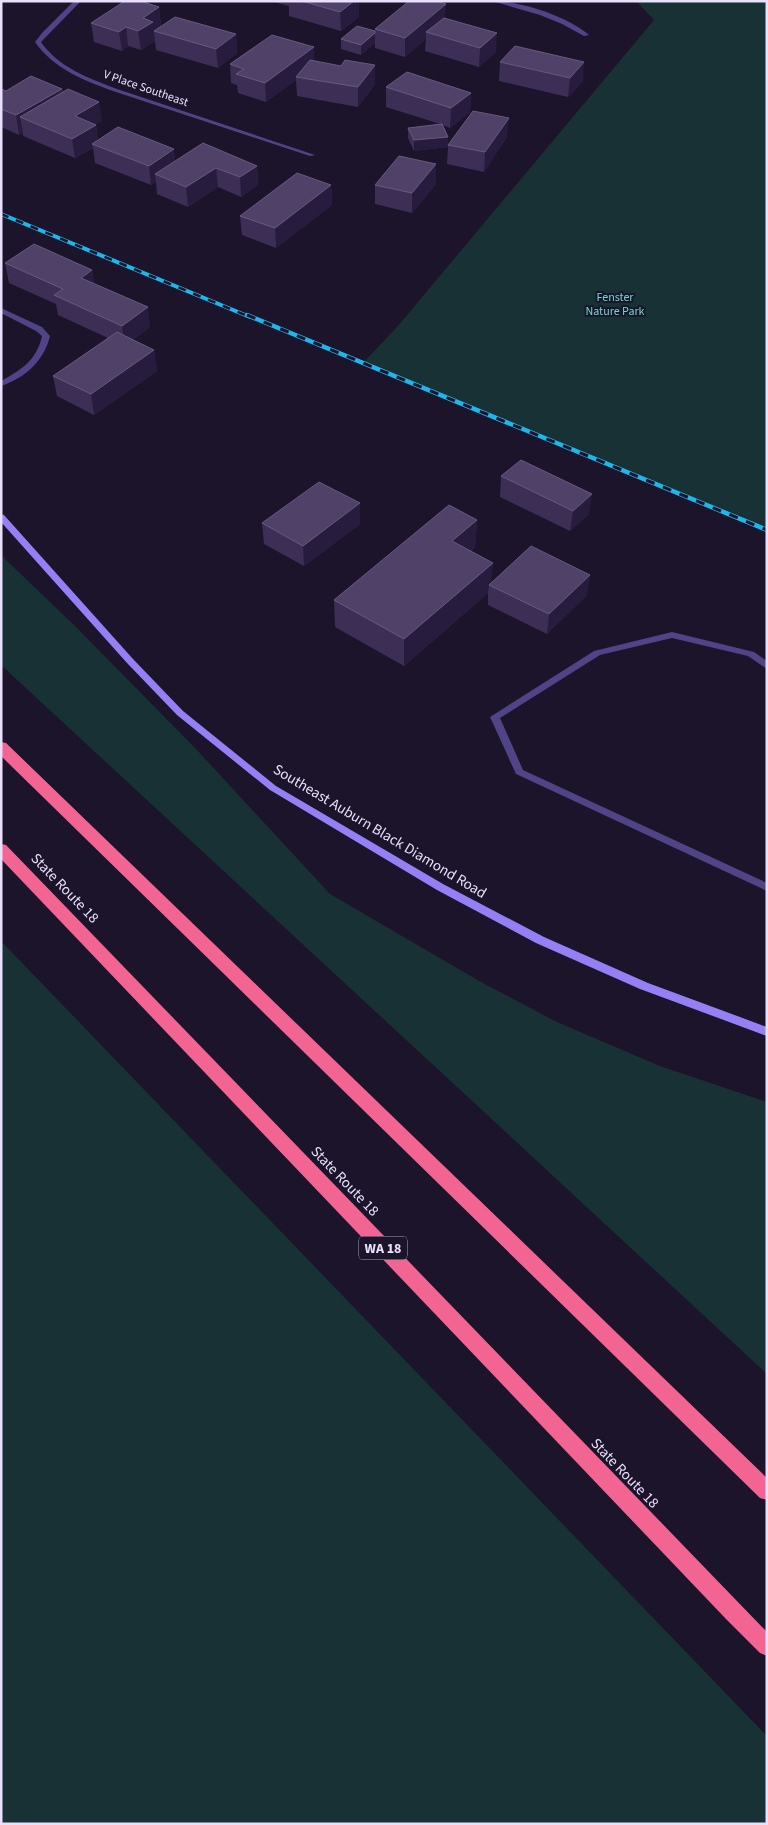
<svg xmlns="http://www.w3.org/2000/svg" width="768" height="1825" viewBox="0 0 768 1825" font-family="'Source Sans 3',sans-serif">
	<rect width="100%" height="100%" fill="#1b142b"/>
	<path fill="#173134" d="M636,1H767V530L362,364L397,327L654,20Z
		M1,555L75,626L197,750L330,894L481,982L557,1022L660,1066L767,1102V1374L1,665Z
		M1,941L767,1736V1824H1Z"/>
	<g fill="none" stroke-linecap="round" stroke-linejoin="round">
		<path fill="#504386" fill-rule="evenodd" d="M1,308L42,327L50,336C44,361 25,378 1,386V381C21,370 37,360 42,336L36,331L1,313Z
			M672,632L754,652L767,661V669L748,656L672,638L600,655L500,718L523,770L767,883V891L516,774L490,717L594,651Z"/>
		<path fill="#504386" fill-rule="evenodd" d="M74,1H81L41,42C59,68 89,78 117,89L315,155L310,156L113,91C83,80 54,69 35,42L42,33Z
			M492,1C521,1 567,16 589,35L584,36L562,24L540,15Z"/>
		<path fill="#957ff4" fill-rule="evenodd" d="M1,514L4,515L133,659L183,711L276,786L443,884L544,937L648,983L767,1027V1036L640,989L536,943L437,890L270,790L177,715L127,663L1,522Z"/>
		<path fill="#f26593" fill-rule="evenodd" d="M1,742L6,743L767,1478V1500L760,1498L1,756Z
			M1,844L6,845L767,1632V1656L760,1653L726,1619L1,859Z"/>
		<defs>
			<path id="rail-far1" d="M1,214L250,317"/>
			<path id="rail" d="M247,315L767,530"/>
		</defs>
		<use href="#rail-far1" stroke="#1db7ec" stroke-width="4"/>
		<use href="#rail" stroke="#1db7ec" stroke-width="4.5"/>
		<use href="#rail-far1" stroke="#1b142b" stroke-width="2.5" stroke-dasharray="8" stroke-linecap="butt"/>
		<use href="#rail" stroke="#1b142b" stroke-width="3" stroke-dasharray="9" stroke-linecap="butt"/>
	</g>
	<path fill="#3d2e56" d="M270,1H359V17L341,31L289,16V6Z
		M159,7L161,26L154,31L236,34L237,53L218,68L156,50L155,41L141,50L128,46L122,51L94,42L91,23Z
		M445,19L496,52L479,67L425,51L426,39L405,57L375,48V43L361,55L341,49V39L375,31V29Z
		M314,47V61L341,66L375,65V84L358,107L297,96L296,80L266,102L238,93L237,85L231,83L230,64Z
		M500,62L583,81L568,97L499,81Z
		M386,87L471,93L470,112L450,128L443,125L448,137V145L507,137L484,172L447,164L448,147L414,151L408,138V128L440,124L386,107Z
		M1,89L6,91L62,89L63,92L102,121L96,124L98,140L175,161L257,166L258,185L241,197L218,187L188,207L157,194L156,182L151,185L95,163L93,148L75,158L23,136V133L19,135L1,127Z
		M436,184L412,213L375,204V185Z
		M331,185L332,205L276,248L242,235L240,216Z
		M5,263L92,270L94,284L150,327L133,340L154,350L157,371L94,415L57,396L53,376L108,338L58,315L56,304L9,283Z
		M501,476L589,514L570,531L500,497Z
		M477,520L475,547L471,551L492,582L587,595L547,634L488,605V593L404,666L335,627L334,600Z
		M262,523L360,524L304,566L264,544Z"/>
	<path fill="#281c3e" d="M354,1H359V17L341,31L340,12Z
		M446,4L445,22L426,32V39L405,57V38Z
		M159,7L161,26L154,31L155,41L141,50L138,31L143,18Z
		M126,27L128,46L122,51L119,32Z
		M375,33V43L361,55V45Z
		M497,33L496,52L479,67L480,48Z
		M236,34L237,53L218,68L216,49Z
		M314,47V66L296,77V80L266,102L265,83Z
		M584,62L583,81L568,97L570,78Z
		M375,65V84L358,107V87Z
		M62,89L65,108L20,117L23,133L19,135L16,115Z
		M471,93L470,112L450,128L451,108Z
		M99,102L102,121L78,135L75,116Z
		M509,118L507,137L484,172L485,152Z
		M96,125L99,144H92L93,148L75,158L72,139Z
		M448,137V147L414,151V140Z
		M174,149L176,169L155,174L156,182L151,185L149,166Z
		M436,164V184L412,213V193Z
		M257,166L258,185L241,197L240,177Z
		M216,168L218,187L188,207L186,187Z
		M331,185L332,205L276,248L275,228Z
		M92,270L95,290L81,278Z
		M148,307L150,327L125,346L122,326Z
		M154,350L157,371L94,415L91,394Z
		M592,494L589,514L570,531L573,511Z
		M360,503V524L304,566L303,546Z
		M477,520L475,547L451,568L452,541Z
		M493,563L491,586L489,585L488,593L404,666V639Z
		M590,575L587,595L547,634L549,614Z"/>
	<path fill="#4f4168" stroke="#675a7f" d="M125,1H140L159,7L143,18L153,22L138,31L126,27L119,32L91,23Z
		M302,1H354L340,12Z
		M409,1H436L446,4L405,38L375,29Z
		M175,17L236,34L216,49L154,31Z
		M444,18L497,33L480,48L426,32Z
		M357,26L375,31V33L361,45L341,39Z
		M272,35L314,47L265,83L236,74L244,69L230,64Z
		M515,46L584,62L570,78L500,62Z
		M310,60L341,66L345,60L375,65L358,87L296,77Z
		M407,72L471,93L451,108L386,87Z
		M31,76L62,89L16,115L1,109V89L6,91Z
		M68,89L99,102L75,116L96,125L72,139L20,117Z
		M473,111L509,118L485,152L448,145Z
		M442,124L448,137L414,140L408,128Z
		M118,127L174,149L149,166L92,144Z
		M203,143L257,166L240,177L216,168L186,187L155,174Z
		M399,156L436,164L412,193L375,185Z
		M297,173L331,185L275,228L240,216Z
		M34,244L92,270L81,278L148,307L122,326L54,295L63,289L5,263Z
		M117,332L154,350L91,394L53,376Z
		M521,460L592,494L573,511L501,476Z
		M319,482L360,503L303,546L262,523Z
		M449,505L477,520L452,541L493,563L404,639L334,600Z
		M531,546L590,575L549,614L489,585Z"/>
	<g text-anchor="middle" stroke-width="4" stroke-linejoin="round" paint-order="stroke">
		<g font-size="12" fill="#e8e0fc" stroke="#1b142b">
			<text transform="translate(146 88) rotate(19)" y="4">V Place Southeast</text>
		</g>
		<g font-size="12" fill="#71d8ce" stroke="#1b142b">
			<text x="615" y="301">Fenster<tspan x="615" dy="14">Nature Park</tspan></text>
		</g>
		<rect fill="#1b142b" stroke="#aaa3bd" stroke-width="1" x="359" y="1236.5" width="48" height="23" rx="4"/>
		<g font-size="14" font-weight="bold" fill="#e8e0fc">
			<text x="383" y="1253">WA 18</text>
		</g>
		<g font-size="15" fill="#e8e0fc" stroke="#1b142b">
			<text transform="translate(380 831) rotate(31)" y="5">Southeast Auburn Black Diamond Road</text>
			<text transform="translate(65 888) rotate(46)" y="5">State Route 18</text>
			<text transform="translate(345 1181) rotate(46)" y="5">State Route 18</text>
			<text transform="translate(625 1473) rotate(46)" y="5">State Route 18</text>
		</g>
	</g>
	<rect width="768" height="1825" fill="none" stroke="#e8e0fc" stroke-width="5"/>
</svg>
